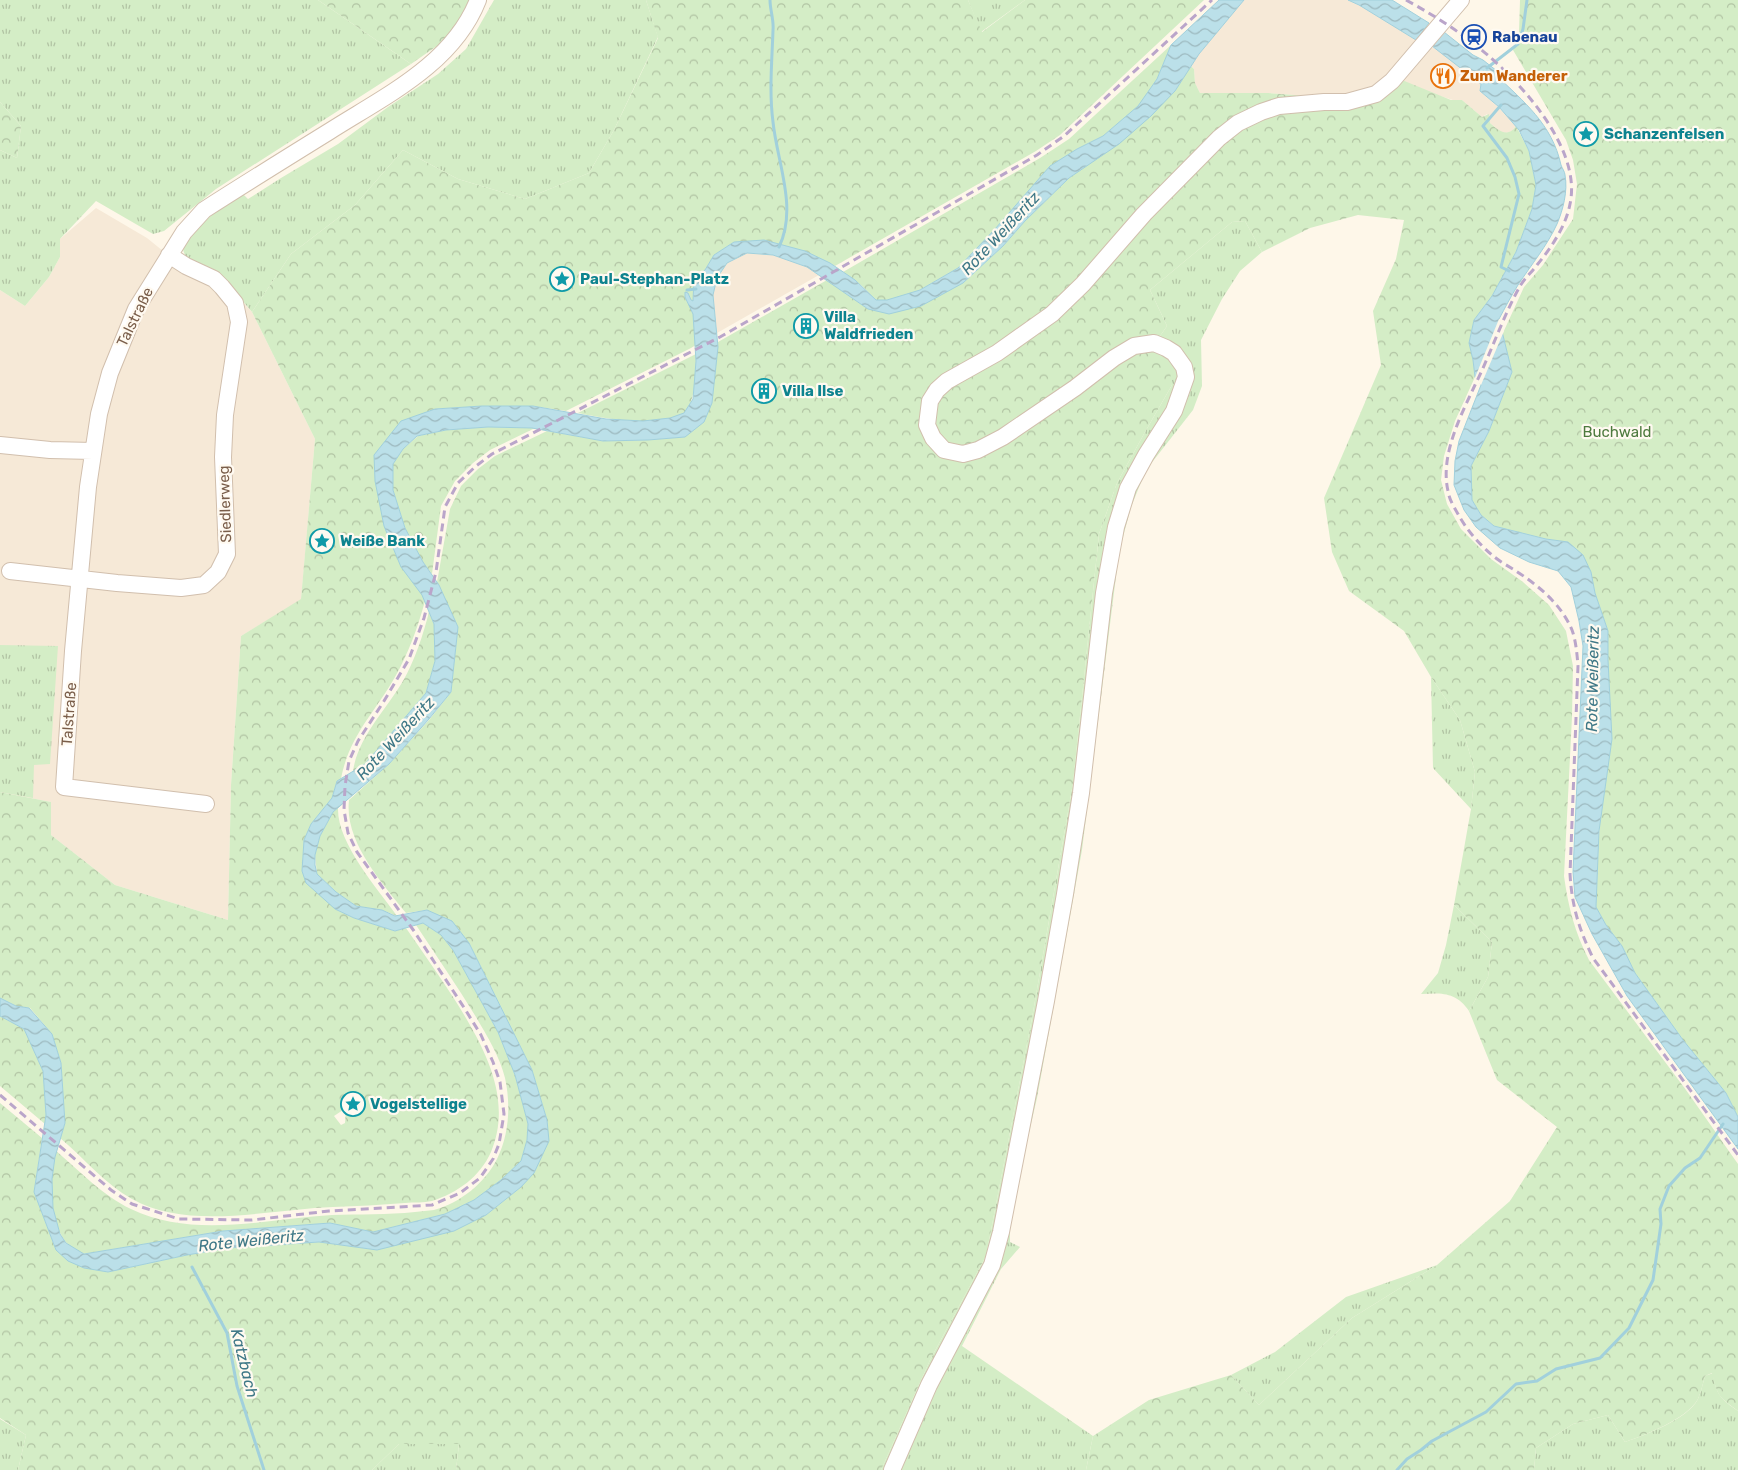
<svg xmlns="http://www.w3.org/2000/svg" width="1738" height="1470" viewBox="0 0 1738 1470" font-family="Rubik,sans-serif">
	<defs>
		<pattern id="grass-tufts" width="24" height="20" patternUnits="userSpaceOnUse" patternTransform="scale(1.25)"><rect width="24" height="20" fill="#d4edc6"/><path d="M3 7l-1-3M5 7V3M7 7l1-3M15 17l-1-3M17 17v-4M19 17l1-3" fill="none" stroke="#b1c3a3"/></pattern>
		<pattern id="forest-crowns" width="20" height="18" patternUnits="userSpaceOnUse" patternTransform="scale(1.25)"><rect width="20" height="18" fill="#d4edc6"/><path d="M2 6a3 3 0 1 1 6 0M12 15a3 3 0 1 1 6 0" fill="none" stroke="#b1c3a3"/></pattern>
		<pattern id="water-waves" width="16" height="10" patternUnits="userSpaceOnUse" patternTransform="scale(1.25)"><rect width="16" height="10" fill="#bbe0e9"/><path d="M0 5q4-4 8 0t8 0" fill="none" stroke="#9db9bf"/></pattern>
	</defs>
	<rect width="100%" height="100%" fill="#fef7e9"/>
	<path fill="#f6e9d7" d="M1244,0H1348L1359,5L1416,40L1440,51L1481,84L1480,91L1498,107L1516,126L1512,131L1506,133L1501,132L1490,123L1487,114L1482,117L1462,100L1456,101L1428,92L1378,101L1268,93H1200L1195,83L1194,69L1191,66L1199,54Z
		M96,208L147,238L163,251L219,276L252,312L315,439L301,600L241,636L231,785L228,920L115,885L51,835V802L0,792V290L25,306L49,277L60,257V239Z
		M746,253L773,255L807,267L819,275L717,333L713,295L717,278L727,263Z"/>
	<path fill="url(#grass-tufts)" d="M0,0H318L411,64L216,189L164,231L153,234L96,201L60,239V257L49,277L25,306L0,290V150L17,158L21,126L0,102Z
		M494,0H646L658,37L614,130L589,173L525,199L458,179L403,150L355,205L291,254L252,312C242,300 231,287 219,277C205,265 180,266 183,241L216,211L243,194L248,199L281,178L338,144L388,107L438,74L466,49Z
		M968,0H1025L981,32Z
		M1245,221L1262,252L1240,271L1222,299L1201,340L1202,386L1193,410L1146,470L1131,507L1119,552L1082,850L1037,1098L1020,1171L1010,1229V1242L1020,1247L1001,1269L962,1346L1093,1436L1086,1470H881L930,1360L986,1256L1032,1018L1073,783L1099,534L1117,483L1145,432L1172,385L1151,349L1167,326L1150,290L1232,222Z
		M0,645L58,646L50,764L34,765L33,798L0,792Z
		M1431,677L1460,720L1475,772L1471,809L1433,768Z
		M1454,905L1492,942L1488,977L1469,1011C1456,992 1442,993 1421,994L1438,973L1446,945Z
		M1437,1265L1352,1318L1259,1405L1231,1375L1275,1352L1346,1297Z
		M1713,1373C1716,1395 1721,1399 1738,1411V1470H1534L1536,1448L1573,1424L1608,1415L1625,1442C1645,1435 1688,1419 1698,1399C1701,1392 1703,1383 1705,1376Z
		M0,1419L26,1435L18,1470H0Z
		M399,1444H459L456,1470H372Z"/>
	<path fill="url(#forest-crowns)" fill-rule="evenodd" d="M318,0H471L447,39L411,64Z
		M646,0H968L982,32L1025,0H1204L1060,135L1036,151L835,266L830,263L734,242L714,255L705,270L694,279L693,301L691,300L688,293L685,292C685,301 692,307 694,316C696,325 696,336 696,345L691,348L566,411L533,406H482L435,409L374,455L425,601C418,627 408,654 395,677C374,714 349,736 341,779L337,781L332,798L311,824L304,840L302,871L335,909L354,918L395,931L406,928C422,951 438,974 453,997C482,1043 514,1097 491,1152C480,1177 457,1193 432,1201C424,1203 414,1202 405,1203C381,1205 357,1206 333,1207C272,1209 188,1231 132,1199C105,1184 84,1158 60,1138L65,1123L61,1063L52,1034L30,1008L16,1006L0,998V792L51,802V835L115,885L228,920L231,785L241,636L301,599L315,439L252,312L291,254L355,205L403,150L458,179L525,199L589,173L614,130L658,38ZM346,1108L345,1123L341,1125L334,1116Z
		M1520,0H1738V1117L1726,1093L1683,1040L1635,973L1622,946L1606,925L1596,907L1608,631L1595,593L1591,572L1568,542L1546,539L1494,526L1481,515L1472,500L1471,466L1489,431L1512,372L1502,335L1524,287L1543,265L1573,219L1577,184L1573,160L1566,140L1513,50L1519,33Z
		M1171,45L1157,79L1139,106L1103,136L1077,149L958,268L920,290L887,301L876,300L862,286L843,272L1040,158L1069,139Z
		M1191,66L1194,69L1195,83L1200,93H1268L1378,101L1402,80L1451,100H1462L1482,117L1489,114L1490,123C1499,131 1508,138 1516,126L1529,151L1536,185L1532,209L1516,252L1492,296L1474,320L1469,343L1473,360L1475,377L1455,421L1444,456L1441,480L1447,504L1461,529L1491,559L1523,582L1549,605L1566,631L1573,666L1572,717L1564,876C1568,906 1575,933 1589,960L1686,1090L1738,1164V1411C1718,1396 1718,1397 1712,1373L1705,1376C1703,1383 1701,1392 1698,1399C1687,1419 1645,1435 1625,1442L1608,1415L1573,1424L1536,1448L1534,1470H1086L1093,1436L1149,1400L1231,1375L1259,1405L1352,1318L1437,1265L1510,1201L1557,1127L1497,1080L1469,1011L1488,977L1492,942L1454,905L1471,809L1475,772L1460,720L1431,677L1404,631L1349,591L1332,552L1324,498L1381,365L1373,311L1396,259L1404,220L1358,215L1310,228L1262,252L1245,221L1232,222L1150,290L1167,326L1151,349L1168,359L1172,385L1145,432L1117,483L1099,534L1073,783L1032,1018L986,1256L930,1360L881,1470H456L459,1444H399L372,1470H18L26,1435L0,1418V1103L42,1138L34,1192L56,1250L108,1272L187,1255L228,1248L319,1242L377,1250L486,1215L521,1187L533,1173L548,1141L547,1120L532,1070L469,943L427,910L406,913C382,883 344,841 349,800L389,764L429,720L451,692L458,627L437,582L450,509L461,486L478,469L495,456L547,431L603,441L648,440L685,437L712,403L718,342L827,280L868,309L963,283L1003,246L1025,221L1069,178L1092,161L1175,91Z
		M0,102L21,126L17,158L0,150Z
		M696,354C696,369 696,403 684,413C664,429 601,418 578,413Z
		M488,427L535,428L490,450L473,463L455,481L441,506L432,574L423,562L405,528L393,490V464L403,449L418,436L446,430Z
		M429,612L434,624L435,661L426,693L365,764L353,771C358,737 386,710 403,681C415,660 423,635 429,612Z
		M338,808C337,843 377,888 397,916L382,910L356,906L336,892L317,874L315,855L320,836L333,812Z
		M423,923L441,935L453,950L498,1032L515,1075L528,1124L527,1140L521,1161L501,1180L474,1200L445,1214L373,1232L330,1223L223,1231L84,1254C77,1250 69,1247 65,1241C49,1220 49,1175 56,1151C80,1171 103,1196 131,1209C193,1239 266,1219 332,1215C360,1214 387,1215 415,1212C421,1211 428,1211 434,1210C460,1203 485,1183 497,1159C509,1135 511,1105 505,1078C500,1057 487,1036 476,1017C457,986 436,955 416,925Z
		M0,1016L24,1029L43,1071L46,1115L45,1124L0,1086Z"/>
	<path fill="url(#water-waves)" stroke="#a1d0dc" d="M1219,0H1244L1199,54L1175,91L1151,116L1119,144L1069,178L1025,221L1003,246L963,283L921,306L889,314L868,309L807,267L773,255L747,253L727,263L717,278L713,295L718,347L712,403L704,422L685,437L648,440L603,441L532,428L488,427L446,430L417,436L403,449L393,464V490L405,528L423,562L439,585L458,627L451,692L429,719L389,764L333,812L320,836L315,855V865L317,874L336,892L356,906L382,910L395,916L427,910L452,921L469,943L532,1070L547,1120L549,1141L534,1173L521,1187L486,1215L454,1231L377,1250L319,1242L228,1248L187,1255L108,1272L84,1268L68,1261L56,1250L34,1192L46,1115L43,1071L24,1029L0,1016V998L16,1006L29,1008L52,1034L61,1063L65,1123L55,1157L52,1179L53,1208L60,1234L66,1243L84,1254L223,1231L330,1223L373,1232L445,1214L474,1200L501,1180L521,1161L527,1140L528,1124L515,1075L498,1032L453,950L441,935L423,923L395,931L354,918L335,909L306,883L302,871L304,840L311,824L332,798L337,781L365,764L426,693L435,661L434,624L422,595L401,567L384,526L375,481L374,455L401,421L435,409L482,406H533L606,419L643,421L670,418L684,413L693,399L696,361L693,314L685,297V292L688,293L691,300L693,301L694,279L705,270L714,255L734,242L764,240L805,251L830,263L855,280L876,300H887L920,290L958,268L995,229L1050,166L1077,149L1103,136L1138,106L1157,79L1171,45Z
		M1348,0H1392L1429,23L1416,40L1359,5Z
		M1444,32L1473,55L1483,60L1497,71L1495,74C1524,102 1552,124 1561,165C1562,168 1565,172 1565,175C1568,191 1563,210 1557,224C1547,246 1531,265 1518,285C1511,296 1505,308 1499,319L1512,372L1489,431L1471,466L1472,500L1481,515L1494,526L1546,539L1568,542L1583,555L1591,572L1595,593L1608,631V660L1612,739L1599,831L1596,907L1606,925L1622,946L1635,973L1683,1040L1726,1093L1738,1117V1149L1627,996L1592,934L1575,897L1573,872L1583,646L1579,621L1571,587L1558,571L1529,562L1500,548L1476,527L1464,510L1454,485L1455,461L1459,441L1481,385L1475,377L1473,360L1469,343L1474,320L1492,296L1516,252L1532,209L1536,185L1529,151L1519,130L1499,107L1480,91L1481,84L1432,46Z"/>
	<path fill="#fef7e9" d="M1499,319L1502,320L1504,331L1481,385L1474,380Z"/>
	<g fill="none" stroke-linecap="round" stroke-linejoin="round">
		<path stroke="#a1d0dc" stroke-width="3" d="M770,0C770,10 774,20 773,30C772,61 769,92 773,122C777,162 798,208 779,247
			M1487,68L1518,44L1523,29L1527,0
			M1501,105L1483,126L1507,158L1515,177L1519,194L1501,267L1509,271
			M687,290L696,289
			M192,1267L227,1333L237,1386L264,1470
			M1397,1470L1407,1459L1421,1450L1432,1441L1486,1412L1516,1384L1537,1381L1556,1369L1600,1358L1629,1328L1653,1280L1661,1224L1660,1209L1669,1186L1685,1168L1700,1158L1723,1124"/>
		<defs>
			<path id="minor" d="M0,445L50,450L93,451
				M10,571L117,583L181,588L204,585L218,572L227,554L223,457L225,415L239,322L235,303L222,287L214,279L186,266L169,255
				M206,804L64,787L73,651L88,487L99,414L110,373L136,309L184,232L204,210C246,183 288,157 330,131C385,96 453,64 478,0
				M892,1470L929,1385L992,1265L1001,1232L1046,1001L1065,894L1081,793L1104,593L1116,527L1128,488L1146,455L1174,411L1186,377L1184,367L1174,353L1166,348L1154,343L1134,346L1114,358L1075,388L1003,437L978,450L963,454L944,450L933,438L927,425L930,401L937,390L947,381L997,353L1052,314L1083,284L1144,214L1219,138L1238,123L1261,112L1279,106L1324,102H1347L1376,94L1392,81L1461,0"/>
		</defs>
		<use href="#minor" stroke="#d1bfad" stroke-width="18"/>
		<use href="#minor" stroke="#fff" stroke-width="16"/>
		<path stroke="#baa5ca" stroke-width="3" stroke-dasharray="8 5" stroke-linecap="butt" d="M1406,0C1428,12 1449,25 1469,40C1512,72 1583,145 1570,204C1566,226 1551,248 1537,265C1531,273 1523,280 1519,288C1502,319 1491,353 1475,385C1460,417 1440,456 1448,491C1449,499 1454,507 1458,514C1466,529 1479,544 1492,555C1499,561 1508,566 1516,571C1539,586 1561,604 1572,630C1576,641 1577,654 1578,666L1570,874C1572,907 1579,929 1593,958L1738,1155
			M0,1095L111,1190L132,1204L179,1219L252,1220L329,1211L432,1205L460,1193L480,1178L493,1159L499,1144L504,1114L500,1082L493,1062L481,1035L463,1006L414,931L357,852L348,833L344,810L345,786L349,761L358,741L384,701L409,659L424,618L436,572L445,507L458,483L476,466L492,454L720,337L1037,155L1064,136L1212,0"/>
	</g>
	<defs>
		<symbol id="station-ring" viewBox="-11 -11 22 22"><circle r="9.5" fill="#fffaf1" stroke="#1a4fb4" stroke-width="1.5"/><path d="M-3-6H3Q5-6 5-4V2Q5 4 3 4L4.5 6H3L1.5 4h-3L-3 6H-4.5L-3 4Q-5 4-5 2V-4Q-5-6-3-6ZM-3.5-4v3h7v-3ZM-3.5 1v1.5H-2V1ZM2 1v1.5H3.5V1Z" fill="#1a4fb4"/></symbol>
		<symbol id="restaurant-ring" viewBox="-11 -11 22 22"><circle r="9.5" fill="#fffaf1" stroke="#e8710a" stroke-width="1.5"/><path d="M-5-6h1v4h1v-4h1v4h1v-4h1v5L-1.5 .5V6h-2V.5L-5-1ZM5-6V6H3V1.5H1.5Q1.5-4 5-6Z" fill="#e8710a"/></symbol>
		<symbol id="sight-ring" viewBox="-11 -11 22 22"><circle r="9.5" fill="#fffaf1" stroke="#0f9aa8" stroke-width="1.5"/><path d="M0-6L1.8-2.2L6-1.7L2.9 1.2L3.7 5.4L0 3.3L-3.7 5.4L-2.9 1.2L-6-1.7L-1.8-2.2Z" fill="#0f9aa8"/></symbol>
		<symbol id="building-ring" viewBox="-11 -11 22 22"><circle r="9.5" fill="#fffaf1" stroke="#0f9aa8" stroke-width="1.5"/><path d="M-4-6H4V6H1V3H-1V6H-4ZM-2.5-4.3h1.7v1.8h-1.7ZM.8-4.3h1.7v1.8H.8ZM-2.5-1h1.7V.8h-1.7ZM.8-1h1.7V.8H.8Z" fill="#0f9aa8"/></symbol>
	</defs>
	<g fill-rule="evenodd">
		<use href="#station-ring" x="1460" y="23" width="28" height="28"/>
		<use href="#restaurant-ring" x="1429" y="62" width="28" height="28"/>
		<use href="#sight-ring" x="1572" y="120" width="28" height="28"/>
		<use href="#sight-ring" x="548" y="265" width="28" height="28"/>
		<use href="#building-ring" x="792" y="312" width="28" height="28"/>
		<use href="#building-ring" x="750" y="377" width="28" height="28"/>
		<use href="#sight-ring" x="308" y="527" width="28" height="28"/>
		<use href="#sight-ring" x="339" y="1090" width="28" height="28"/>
	</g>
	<g text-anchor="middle" stroke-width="4.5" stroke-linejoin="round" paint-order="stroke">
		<g font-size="15" font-weight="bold" fill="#164399" stroke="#fffaf1" text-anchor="start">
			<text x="1492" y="42">Rabenau</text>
		</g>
		<g font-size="15" font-weight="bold" fill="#c56008" stroke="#fffaf1" text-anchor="start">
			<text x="1460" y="81">Zum Wanderer</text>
		</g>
		<g font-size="15" font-weight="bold" fill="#0d838f" stroke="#fffaf1" text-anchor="start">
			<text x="1604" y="139">Schanzenfelsen</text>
			<text x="580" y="284">Paul-Stephan-Platz</text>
			<text x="824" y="322">Villa<tspan x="824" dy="17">Waldfrieden</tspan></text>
			<text x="782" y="396">Villa Ilse</text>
			<text x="340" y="546">Weiße Bank</text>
			<text x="370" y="1109">Vogelstellige</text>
		</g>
		<g font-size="15" fill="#7a5e4a" stroke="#fffaf1">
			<text transform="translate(135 317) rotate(-64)" y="5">Talstraße</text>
			<text transform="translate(225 504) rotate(-92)" y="5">Siedlerweg</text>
			<text transform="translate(69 714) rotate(-86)" y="5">Talstraße</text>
		</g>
		<g font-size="15" fill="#4d7a3e" stroke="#fffaf1">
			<text x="1617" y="437">Buchwald</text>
		</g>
		<g font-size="16" font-style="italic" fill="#3f7887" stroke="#fffaf1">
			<text transform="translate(1000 233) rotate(-47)" y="6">Rote Weißeritz</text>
			<text transform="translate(1592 679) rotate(-89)" y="6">Rote Weißeritz</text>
			<text transform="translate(395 738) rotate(-47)" y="6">Rote Weißeritz</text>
			<text transform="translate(251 1240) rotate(-6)" y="6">Rote Weißeritz</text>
			<text transform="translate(245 1363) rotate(76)" y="6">Katzbach</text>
		</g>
	</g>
</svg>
